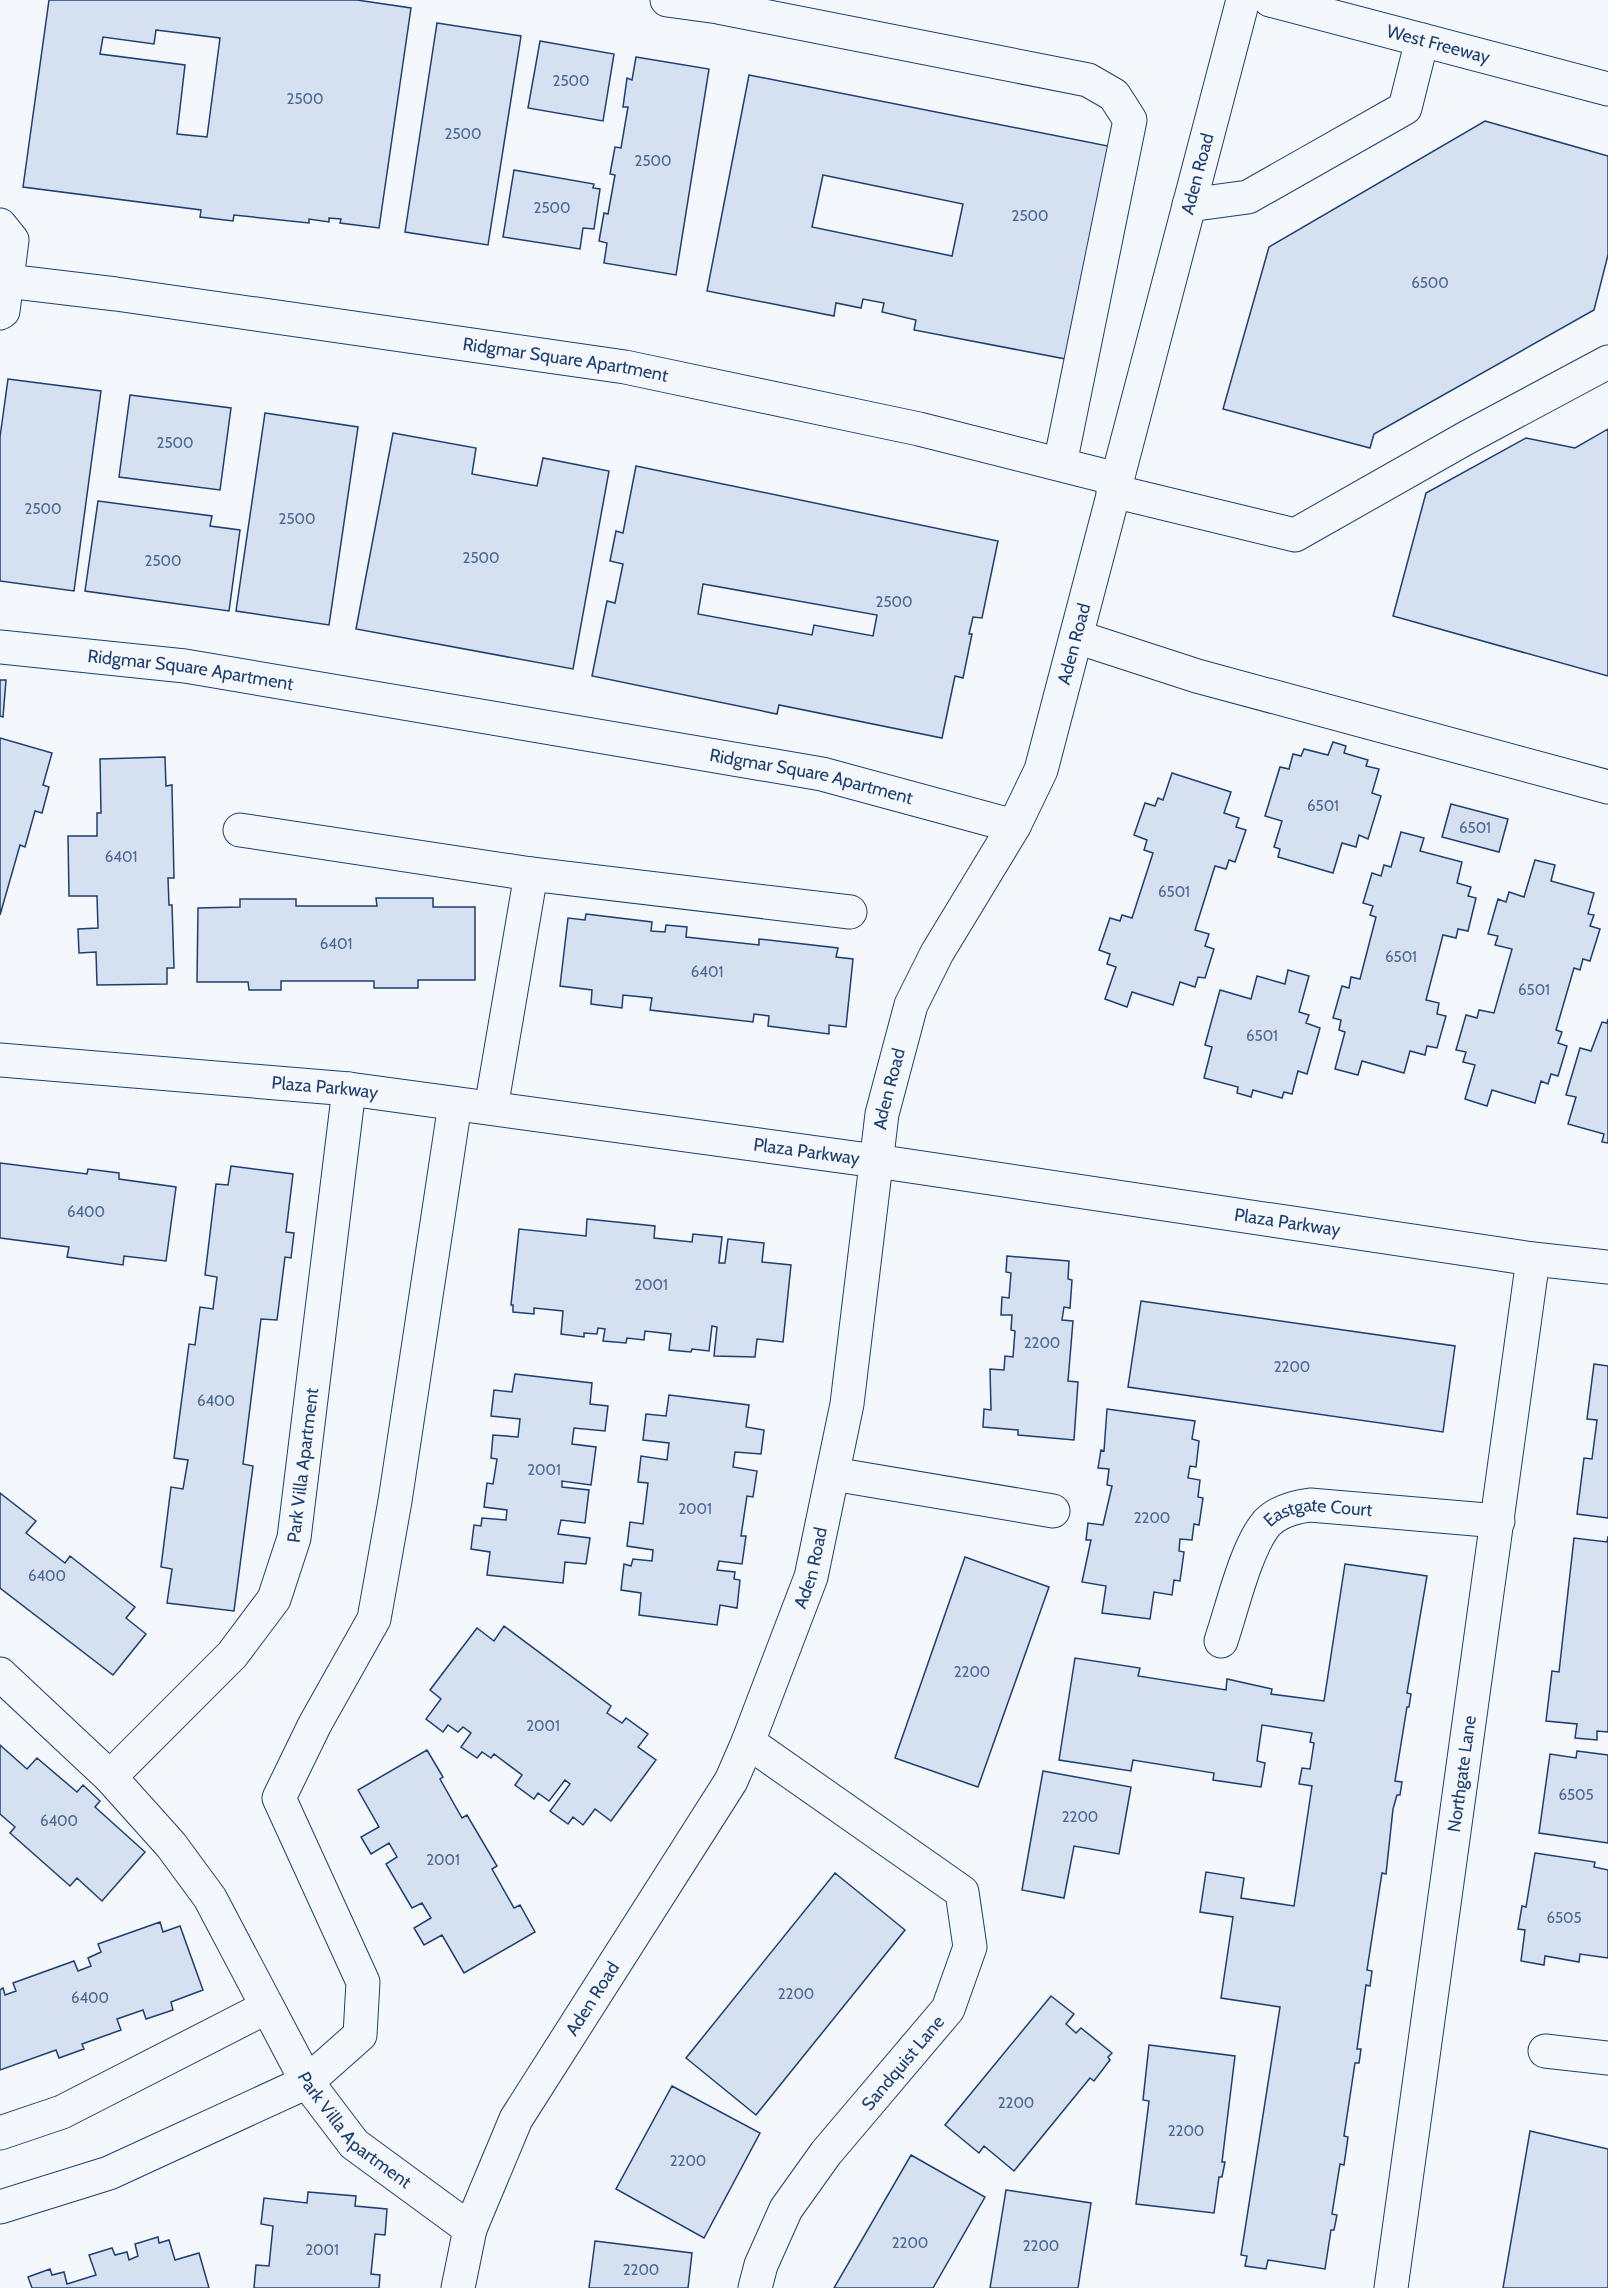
<svg xmlns="http://www.w3.org/2000/svg" width="1608" height="2288" viewBox="0 0 1608 2288" font-family="Cabin,sans-serif">
	<rect width="100%" height="100%" fill="#f4f7fb"/>
	<path fill="#d5e0f0" stroke="#1d3f73" stroke-width="1.5" fill-rule="evenodd" d="M49,0H357L411,8L379,228L340,223L341,219L329,218V222L309,219V223L234,215L233,221L200,217L201,210L23,187ZM156,30L220,38L207,137L177,134L185,65L100,54L103,37L154,44Z
		M437,23L521,36L488,245L405,232Z
		M540,41L614,54L603,121L528,108Z
		M636,57L709,69L676,275L604,263L607,243L599,241L604,213L608,214L615,175L610,174L615,147L621,148L628,107H623L627,78L632,80Z
		M749,75L1113,147L1071,360L914,330L916,320L882,312L884,303L863,299L861,308L836,303L834,316L707,291ZM823,175L963,204L952,256L812,227Z
		M1485,121L1608,156V255L1594,310L1374,434L1370,448L1223,409L1269,247Z
		M514,170L594,184L593,188L600,189L594,229L583,228L580,249L503,237Z
		M8,379L101,391L74,591L0,581V437Z
		M130,395L231,408L220,490L119,477Z
		M265,413L358,427L329,625L236,611Z
		M1608,429V676L1393,616L1426,493L1526,438L1575,448Z
		M393,433L476,448L472,474L537,486L543,458L609,471L573,669L356,629Z
		M636,466L998,541L982,618L973,617L969,634H972L963,678L955,676L942,738L779,705L777,714L592,676L607,601L615,603L623,564L610,561L616,531L623,533ZM703,584L877,615L873,636L814,625L812,635L698,614Z
		M98,501L212,516L210,526L240,530L229,611L85,591Z
		M0,680H6L3,717L0,716Z
		M0,738L52,753L43,785L49,787L42,813L35,811L25,847L20,845L0,915Z
		M1333,742L1346,746L1344,753L1368,760L1366,766L1379,769L1372,793L1381,796L1368,839L1359,835L1356,847L1342,843L1333,873L1278,857L1280,849L1274,847L1282,821L1265,816L1280,767L1289,769L1293,754L1301,756L1304,749L1328,755Z
		M165,757L166,786L172,785V788L174,878H168L169,905H172L174,968H167V984L97,985L96,952L79,953L78,929L98,928L97,896H69L68,836H97V813H101L100,759Z
		M1172,773L1231,792L1224,813L1239,818L1236,827L1246,830L1235,862L1229,860L1226,869L1215,866L1195,930L1209,934L1205,946L1214,949L1205,978L1198,977L1195,987L1180,982L1173,1005L1132,992L1127,1007L1105,999L1116,967L1107,964L1110,954L1099,950L1110,918L1120,921L1122,915L1132,918L1153,853L1144,850L1147,840L1134,835L1145,803L1155,806L1158,798L1163,800Z
		M1451,804L1508,819L1499,852L1442,837Z
		M1401,832L1424,838L1420,851L1462,862L1457,883L1471,887L1468,896L1476,898L1468,931L1458,929L1456,938L1443,935L1426,1000L1439,1003L1437,1014L1446,1016L1437,1048L1427,1046L1425,1055L1410,1051L1404,1073L1362,1061L1358,1075L1335,1069L1345,1032L1339,1030L1341,1020L1333,1018L1342,986L1349,988L1351,977L1360,979L1376,917L1370,915L1373,906L1363,903L1372,873L1381,876L1384,865L1391,867Z
		M1535,860L1555,865L1551,881L1594,893L1588,914L1594,915L1590,926L1600,929L1590,961L1583,959L1580,970L1574,968L1556,1030L1562,1032L1558,1043L1567,1046L1558,1076L1551,1074L1548,1084L1541,1081L1535,1103L1492,1090L1487,1106L1465,1099L1475,1065L1463,1062L1466,1052L1456,1050L1466,1015L1477,1018L1479,1010L1494,1013L1512,949L1495,945L1498,936L1488,934L1498,899L1506,902L1509,892L1524,897Z
		M376,898H433V907H475V980H418V988H374V981H281V990H249L248,982H197L198,908L240,907V899H296V906H377Z
		M586,914L652,922L651,931L665,932L666,925L687,927L686,937L759,945V939L838,948L836,957L853,959L846,1027L829,1025V1034L768,1026L769,1016L754,1014L753,1022L650,1010L652,998L623,995L622,1008L591,1004L592,990L560,986L568,918L585,920Z
		M1288,970L1309,976L1299,1012L1309,1015L1306,1023L1320,1028L1307,1074L1298,1071L1292,1094L1284,1092L1282,1098L1253,1090L1251,1097L1237,1093L1238,1087L1204,1078L1212,1047L1205,1045L1220,990L1251,999L1257,976L1285,984Z
		M1608,1019V1143L1602,1142L1604,1134L1568,1124L1576,1097L1566,1095L1580,1048L1591,1051L1602,1022L1607,1023Z
		M0,1163L87,1174L88,1169L119,1173V1179L176,1187L166,1261L124,1256L123,1265L67,1257L69,1247L0,1238Z
		M231,1166L293,1174L286,1232L294,1233L291,1258L285,1257L277,1320L261,1319L243,1464L253,1466L234,1611L167,1603L172,1569L161,1567L171,1487L183,1489L188,1460L174,1458L189,1344L195,1345L200,1307L213,1309L217,1277L205,1275L216,1184L228,1185Z
		M587,1219L655,1226L654,1238L692,1242L693,1234L722,1237L719,1263H725L728,1239L764,1243L762,1262L791,1265L783,1342L757,1339L755,1357L714,1356L717,1327L712,1326L709,1351L692,1349L691,1352L669,1350L671,1334L645,1331L644,1340L627,1338L626,1343L603,1341L605,1329L598,1328L597,1334L584,1333V1337L561,1334L563,1311L534,1308V1314L513,1312V1305H511L519,1229L586,1236Z
		M1007,1256L1069,1261L1068,1279L1072,1280L1070,1308L1064,1307L1062,1320L1073,1321L1068,1381L1078,1382L1074,1440L1018,1435V1430L983,1427L984,1409L991,1410L990,1369L1004,1370L1005,1356L1013,1357L1015,1331L1011,1330L1012,1315H1001L1002,1297L1009,1298L1011,1273L1006,1272Z
		M1141,1301L1455,1346L1443,1432L1128,1387Z
		M1594,1364L1608,1366V1518L1577,1514L1584,1458L1592,1459L1597,1420L1587,1419Z
		M515,1374L592,1383L590,1404L608,1406L605,1431L574,1428L572,1444L596,1447L591,1485L562,1481V1487L589,1490L585,1523L561,1520L558,1534L590,1538L586,1564L565,1562L563,1583L487,1575L490,1552L471,1549L474,1525L481,1526L482,1518L506,1520L507,1510L484,1507L487,1483L493,1484L497,1459L491,1458L493,1435L518,1437L520,1419L491,1416L494,1390L512,1392Z
		M669,1395L749,1405L746,1427L764,1430L761,1454L735,1452L733,1467L757,1471L753,1497L747,1496L741,1536H746L742,1564L719,1561L717,1570L735,1572L734,1579L740,1580L737,1608L720,1605L717,1625L639,1615L641,1593L621,1590L624,1564L631,1566L633,1559L652,1561L653,1550L627,1546L630,1522L643,1524L648,1483L638,1482L641,1456L667,1460L669,1443L643,1440L646,1414L666,1416Z
		M1107,1409L1195,1421L1192,1439L1199,1441L1196,1467L1190,1466L1188,1478L1200,1480L1198,1497L1203,1498L1199,1525L1194,1524L1192,1540L1180,1539L1179,1551L1184,1552L1180,1581L1174,1580L1172,1595L1154,1592L1150,1619L1102,1613L1106,1586L1082,1582L1091,1540H1086L1088,1523L1103,1525L1112,1486L1107,1485L1109,1469L1098,1468L1101,1450L1104,1451Z
		M0,1493L36,1521L26,1533L65,1563L70,1556L135,1607L126,1618L146,1634L113,1675L0,1588Z
		M1608,1536V1732L1597,1731V1740L1575,1738L1577,1724L1546,1721L1552,1671L1559,1672L1574,1538L1607,1542Z
		M965,1557L1049,1587L978,1787L895,1758Z
		M1345,1564L1427,1576L1407,1693L1411,1694L1409,1707H1407L1395,1781L1402,1782L1400,1795H1397L1393,1809L1386,1874L1382,1873L1367,1970L1372,1971L1370,1986L1366,1985L1357,2049H1361L1359,2063H1355L1344,2136L1348,2137L1344,2165L1340,2164L1332,2214L1337,2215L1334,2230H1331L1325,2269L1268,2260L1266,2269L1245,2266L1247,2256L1241,2255L1280,2007L1221,1998L1233,1917L1200,1912L1206,1872L1244,1878L1241,1898L1294,1906L1312,1786L1299,1784L1302,1768L1310,1769L1314,1743L1310,1742L1312,1733L1262,1725L1257,1761L1265,1763L1261,1787L1213,1780L1214,1773L1133,1760L1131,1771L1059,1760L1075,1658L1140,1668L1138,1676L1226,1690L1227,1679L1272,1689L1271,1694L1324,1701Z
		M504,1626L611,1706L607,1713L622,1723L626,1718L648,1734L638,1747L656,1760L611,1821L595,1809L583,1825L573,1817L568,1824L550,1811L570,1784L565,1780L549,1801L538,1793L534,1799L515,1785L522,1775L494,1754L491,1758L482,1752L477,1758L461,1747L471,1733L463,1727L458,1732L448,1725L443,1732L426,1719L441,1699L430,1690L477,1628L494,1641Z
		M0,1745L27,1769L37,1758L77,1792L83,1785L100,1801L95,1807L145,1852L102,1901L77,1878L70,1886L10,1833L15,1827L0,1814Z
		M427,1750L443,1777L440,1779L462,1818L467,1815L497,1866L492,1869L514,1908L520,1905L535,1932L464,1973L442,1935L424,1945L414,1928L431,1918L422,1903L412,1908L386,1864L397,1857L389,1843L371,1854L361,1837L379,1827L358,1790Z
		M1577,1751L1608,1755V1843L1539,1833L1550,1754L1576,1758Z
		M1043,1771L1131,1787L1119,1854L1074,1846L1064,1898L1022,1890Z
		M1535,1853L1595,1862L1594,1867L1608,1870V1958L1580,1954L1579,1962L1545,1956L1544,1965L1521,1961L1525,1930L1518,1929L1522,1906L1526,1907Z
		M835,1873L905,1930L756,2115L686,2058Z
		M160,1922L163,1932L180,1926L203,1990L171,2002L173,2010L146,2019L143,2010L117,2019L121,2030L82,2044L84,2049L59,2058L56,2050L0,2070V1990L3,1988L5,1995L16,1991L13,1983L74,1961L78,1971L91,1966L88,1958L101,1952L98,1944Z
		M1051,1996L1074,2014L1066,2024L1076,2033L1081,2028L1112,2053L1108,2057L1110,2060L1094,2081L1090,2078L1014,2171L984,2146L979,2153L945,2125Z
		M1149,2045L1235,2056L1222,2162H1225L1222,2177H1219L1214,2213L1136,2204L1149,2101L1143,2100Z
		M672,2086L760,2133L704,2238L616,2189Z
		M1530,2131L1608,2149V2288H1503Z
		M911,2155L985,2197L933,2288H834Z
		M1006,2190L1091,2203L1078,2288H990Z
		M308,2192L356,2196L355,2206L387,2209L385,2235L375,2234L371,2274L380,2275L379,2288H254L256,2265L269,2266L273,2226L261,2224L264,2198L307,2203Z
		M158,2237L159,2243L169,2240L175,2260L199,2253L209,2288H32L28,2277L50,2269L52,2275L64,2272L67,2284L96,2275L89,2255L112,2248L115,2255L127,2252L129,2260L138,2256L135,2244Z
		M595,2241L692,2253L688,2288H589Z"/>
	<g fill="none" stroke-linecap="round" stroke-linejoin="round">
		<defs>
			<g id="minor">
				<path d="M667,0L718,7L1088,80L1114,95L1130,120L1060,464"/>
				<path d="M1189,205L1248,197L1405,108L1422,40"/>
				<path d="M0,225L12,240L3,311L0,313"/>
				<path id="s1" d="M7,281L116,294L625,367L919,429L1117,479"/>
				<path d="M1113,491L1295,535L1466,438L1608,362"/>
				<path d="M1077,637L1197,676L1608,787"/>
				<path id="s2" d="M0,647L185,666L822,774L1014,826"/>
				<path d="M240,830L531,874"/>
				<path id="s3" d="M0,1060L349,1089L876,1161L1533,1259L1608,1267"/>
				<path d="M491,1108L531,874L850,912"/>
				<path d="M833,1474L1053,1511"/>
				<path id="s4" d="M1221,1641C1232,1609 1246,1547 1267,1523C1278,1511 1295,1507 1310,1505L1498,1521"/>
				<path id="s5" d="M0,1674L110,1777L171,1845L210,1898L307,2082L354,2144L470,2229"/>
				<path d="M748,1742L962,1892L970,1947L948,2009L826,2153L786,2209L761,2265L755,2288"/>
				<path id="s6" d="M110,1777L232,1655L274,1599L294,1538L349,1089"/>
				<path d="M1545,2051L1608,2058"/>
				<path d="M0,2133L62,2112L267,2007"/>
				<path d="M0,2207L109,2173L307,2082L360,2035L363,1982L279,1798L315,1724L374,1619L395,1501L455,1104"/>
				<path id="s7" d="M458,2288L470,2229L516,2119L731,1781L748,1742L811,1577L847,1404L882,1114L911,1005L937,953L1014,826L1041,770L1243,0"/>
				<path id="s8" d="M1391,2288L1533,1259"/>
			</g>
			<g id="major">
				<path id="s9" d="M1270,0L1608,89"/>
			</g>
		</defs>
		<use href="#minor" stroke="#1d3f73" stroke-width="35"/>
		<use href="#major" stroke="#1d3f73" stroke-width="35"/>
		<use href="#minor" stroke="#f4f7fb" stroke-width="33"/>
		<use href="#major" stroke="#f4f7fb" stroke-width="33"/>
	</g>
	<g text-anchor="middle" stroke-width="4.5" stroke-linejoin="round" paint-order="stroke">
		<g font-size="15" fill="#4b6792">
			<text x="571" y="86">2500</text>
			<text x="305" y="104">2500</text>
			<text x="463" y="139">2500</text>
			<text x="653" y="166">2500</text>
			<text x="552" y="213">2500</text>
			<text x="1030" y="221">2500</text>
			<text x="1430" y="288">6500</text>
			<text x="175" y="448">2500</text>
			<text x="43" y="514">2500</text>
			<text x="297" y="524">2500</text>
			<text x="481" y="563">2500</text>
			<text x="163" y="566">2500</text>
			<text x="894" y="607">2500</text>
			<text x="1323" y="811">6501</text>
			<text x="1475" y="833">6501</text>
			<text x="121" y="862">6401</text>
			<text x="1174" y="897">6501</text>
			<text x="336" y="949">6401</text>
			<text x="1401" y="962">6501</text>
			<text x="707" y="977">6401</text>
			<text x="1534" y="995">6501</text>
			<text x="1262" y="1041">6501</text>
			<text x="86" y="1217">6400</text>
			<text x="651" y="1290">2001</text>
			<text x="1042" y="1348">2200</text>
			<text x="1292" y="1372">2200</text>
			<text x="216" y="1406">6400</text>
			<text x="544" y="1475">2001</text>
			<text x="695" y="1514">2001</text>
			<text x="1152" y="1523">2200</text>
			<text x="47" y="1581">6400</text>
			<text x="972" y="1677">2200</text>
			<text x="543" y="1731">2001</text>
			<text x="1576" y="1800">6505</text>
			<text x="1080" y="1822">2200</text>
			<text x="59" y="1826">6400</text>
			<text x="443" y="1865">2001</text>
			<text x="1564" y="1923">6505</text>
			<text x="796" y="1999">2200</text>
			<text x="90" y="2003">6400</text>
			<text x="1016" y="2108">2200</text>
			<text x="1186" y="2136">2200</text>
			<text x="688" y="2166">2200</text>
			<text x="910" y="2248">2200</text>
			<text x="1041" y="2251">2200</text>
			<text x="322" y="2255">2001</text>
			<text x="641" y="2275">2200</text>
		</g>
		<g font-size="18" fill="#1d3f73" stroke="#f4f7fb">
			<text dy="6" stroke="none"><textPath href="#s9" startOffset="174">West Freeway</textPath></text>
			<text dy="6" stroke="none"><textPath href="#s7" startOffset="2266">Aden Road</textPath></text>
			<text dy="6" stroke="none"><textPath href="#s1" startOffset="564">Ridgmar Square Apartment</textPath></text>
			<text dy="6" stroke="none"><textPath href="#s7" startOffset="1780">Aden Road</textPath></text>
			<text dy="6" stroke="none"><textPath href="#s2" startOffset="192">Ridgmar Square Apartment</textPath></text>
			<text dy="6" stroke="none"><textPath href="#s2" startOffset="822">Ridgmar Square Apartment</textPath></text>
			<text dy="6" stroke="none"><textPath href="#s3" startOffset="326">Plaza Parkway</textPath></text>
			<text dy="6" stroke="none"><textPath href="#s7" startOffset="1294">Aden Road</textPath></text>
			<text dy="6" stroke="none"><textPath href="#s3" startOffset="812">Plaza Parkway</textPath></text>
			<text dy="6" stroke="none"><textPath href="#s3" startOffset="1298">Plaza Parkway</textPath></text>
			<text dy="6" stroke="none"><textPath href="#s6" startOffset="380">Park Villa Apartment</textPath></text>
			<text dy="6" stroke="none"><textPath href="#s4" startOffset="182">Eastgate Court</textPath></text>
			<text dy="6" stroke="none"><textPath href="#s7" startOffset="808">Aden Road</textPath></text>
			<text dy="6" stroke="none"><textPath href="#s8" startOffset="519">Northgate Lane</textPath></text>
			<text dy="6" stroke="none"><textPath href="#s7" startOffset="322">Aden Road</textPath></text>
			<text transform="translate(903 2063) rotate(-50)" y="6">Sandquist Lane</text>
			<text dy="6" stroke="none"><textPath href="#s5" startOffset="584">Park Villa Apartment</textPath></text>
		</g>
	</g>
</svg>
